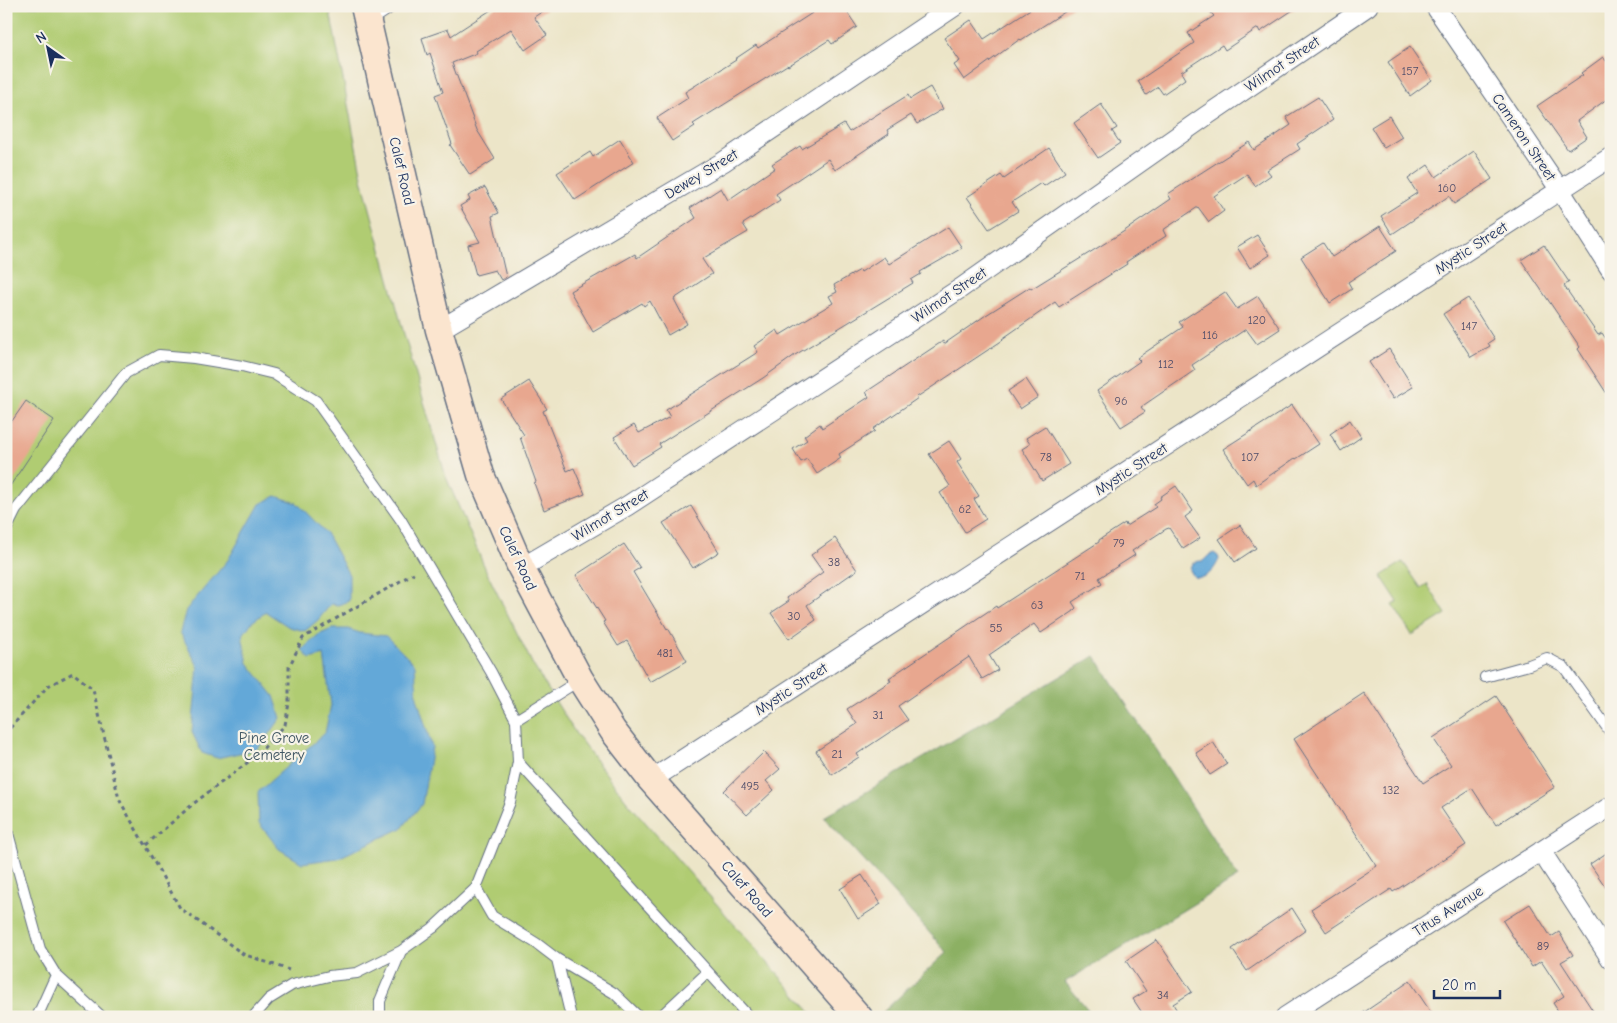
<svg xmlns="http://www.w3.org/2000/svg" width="1617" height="1023" viewBox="0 0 1617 1023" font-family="'Comic Neue',sans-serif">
	<rect width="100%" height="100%" fill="#f7f3e8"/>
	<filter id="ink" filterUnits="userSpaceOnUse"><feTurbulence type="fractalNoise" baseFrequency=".02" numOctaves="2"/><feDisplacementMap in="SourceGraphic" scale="10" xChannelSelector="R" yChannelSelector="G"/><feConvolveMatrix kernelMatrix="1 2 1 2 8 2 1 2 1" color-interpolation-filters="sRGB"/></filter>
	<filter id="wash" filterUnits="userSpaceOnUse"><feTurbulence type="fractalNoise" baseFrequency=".0096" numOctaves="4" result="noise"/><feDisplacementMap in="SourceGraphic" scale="20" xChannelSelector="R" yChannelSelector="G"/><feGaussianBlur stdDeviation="1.12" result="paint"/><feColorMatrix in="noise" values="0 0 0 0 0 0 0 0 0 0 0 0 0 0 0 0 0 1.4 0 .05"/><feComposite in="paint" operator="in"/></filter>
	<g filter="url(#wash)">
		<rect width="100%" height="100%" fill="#ece5c8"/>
		<path fill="#b0cc72" stroke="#667e68" d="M6,6H329L363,183L404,334L446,477L488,575L533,665L576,734L625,799L815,1017H6Z
			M1403,562L1421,588L1427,584L1446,614L1412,635L1393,605L1398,602L1381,576Z"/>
		<path fill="#8cb064" stroke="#547061" d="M1095,656L1238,877L1065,982L1094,1017H888L883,1012L947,952L824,817Z"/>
		<path fill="#63a8d8" stroke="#3f6c9b" d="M276,496L297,503L326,533L349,575V601L338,605L331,604L318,620L305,631L289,627L266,612L252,622L242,636L248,663L274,696L281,718L269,735L257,749L217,758L202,753L192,732L198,666L180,632L186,610L228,560L260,504Z
			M1214,553L1218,556L1219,559C1215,569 1207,580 1194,577L1190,570C1190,562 1197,561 1203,561L1209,555Z
			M332,629H348L360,633L386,636L415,665L417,698L432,747L422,804L402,828L338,858L302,863L279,849L259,823L258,792L325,733L331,705L324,655L310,659L302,650L318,635Z"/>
		<g id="blocks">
			<path fill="#e8a78f" d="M497,6H551L534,17L547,35L525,50L511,29L476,51L477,53L452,63L477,130L495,159L470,175L450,145L452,144L435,95L443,92L430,53L427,55L422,38L448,29L451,36Z
				M823,6H843L857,27L832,44L829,40L788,66L787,65L693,124L695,126L672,141L657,118L688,98L685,92L736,60L735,59L756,45L758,48Z
				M1035,6H1074L1021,40L1020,39L964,80L954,65L960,61L944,38L971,20L984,39Z
				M1205,6H1299L1260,32L1258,28L1225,50L1222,45L1181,72L1185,79L1163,94L1158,87L1146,95L1138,81L1194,43L1188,33L1214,16Z
				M1410,47L1432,80L1410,96L1388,62Z
				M1603,57L1611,67V96L1577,121L1587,137L1568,150L1537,106L1583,75L1581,73Z
				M930,87L943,109L917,124L911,115L887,130L889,134L835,170L828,159L776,194L780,200L743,224L748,232L702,259L712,274L674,299L687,324L668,335L650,301L644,306L642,303L593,332L570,291L635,254L637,258L696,218L690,208L721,188L728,200L775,168L772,164L800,146L802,149L844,124L849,132L908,95L910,99Z
				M1318,97L1333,120L1297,144L1300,149L1267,170L1271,175L1255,186L1247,174L1214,196L1224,211L1209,222L1198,207L1163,230L1166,236L1126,262L1127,264L1059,307L1055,302L1002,339L1003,340L917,397L918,398L873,429L875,431L839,454L841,458L817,474L807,459L801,462L793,449L807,440L804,436L820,424L822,428L869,397L866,392L943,341L944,344L986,315L1030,287L1031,289L1123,232L1171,199L1168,194L1249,142L1254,150L1291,125L1286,117Z
				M1101,104L1117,128L1112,131L1120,143L1098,158L1074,123Z
				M1389,116L1402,137L1384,148L1371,127Z
				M620,139L634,162L575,200L557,173L590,152L593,157Z
				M1049,148L1065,172L1044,186L1041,183L1012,202L1018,211L989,229L967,197L1001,175L1004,179Z
				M1474,151L1492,179L1454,204L1449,196L1392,234L1381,216L1417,193L1408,179L1428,165L1436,177Z
				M485,187L499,213L492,216L506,277L501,280L495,270L476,275L468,245L480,242L460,206L470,200L468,196Z
				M1380,226L1396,251L1348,282L1352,289L1330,303L1301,257L1323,243L1332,257Z
				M948,227L962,248L920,272L921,274L911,280L913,283L795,355L763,378L659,444L661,447L632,465L614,437L634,425L639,433L670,417L666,410L758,352L754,346L777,330L780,335L833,303L829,296L837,292L834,285L860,270L861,272L884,257L889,264Z
				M1257,235L1270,255L1250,268L1237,247Z
				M1544,245L1569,282L1564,286L1598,335L1602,333L1611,346V400L1578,349L1580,347L1521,260Z
				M1225,292L1237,309L1258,296L1280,329L1257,344L1246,329L1192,365L1195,370L1141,407L1145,412L1121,427L1097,391L1140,361L1137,358L1183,327L1179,322Z
				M1468,298L1494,339L1488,343L1490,346L1471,357L1443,314Z
				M1389,349L1413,387L1393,399L1369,362Z
				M1026,379L1038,397L1020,409L1008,391Z
				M529,381L547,409L543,411L567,471L574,468L585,494L544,510L534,483L536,482L520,437L524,435L501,399Z
				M26,401L54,420L6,492V417L12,421Z
				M1292,405L1319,444L1296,459L1295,458L1256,485L1253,479L1247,484L1223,449Z
				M1350,420L1361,437L1341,451L1330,434Z
				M1045,426L1069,464L1042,481L1022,449L1030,444L1026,438Z
				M949,441L961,459L957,462L979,496L974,499L986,519L965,532L940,493L950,486L929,454Z
				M1176,486L1193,511L1185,517L1200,538L1183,549L1169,528L1166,529L1132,551L1135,555L1099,578L1102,583L1072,602L1076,608L1074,610V611L1041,633L1034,624L989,655L998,670L982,679L969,657L898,706L908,720L857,754L859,757L832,775L816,751L857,724L847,709L891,681L889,678L981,616L996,606L997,608L1099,542V540L1125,523L1126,526L1156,507L1154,504L1161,499L1160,497Z
				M691,506L719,552L693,568L663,523Z
				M1240,525L1256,548L1235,562L1219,539Z
				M835,538L857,570L807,605L816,620L789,639L771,613L789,601L787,598L823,572L811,555Z
				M624,544L640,568L633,572L667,629L668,628L687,661L650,682L627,641L618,646L603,622L605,621L576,575Z
				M1364,693L1423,783L1451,765L1433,738L1496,696L1555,787L1496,825L1472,788L1441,808L1466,845L1393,892L1391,889L1326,932L1311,909L1377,866L1294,739Z
				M1213,742L1227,764L1210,775L1196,753Z
				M764,752L780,769L766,781L774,790L747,815L724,791Z
				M1611,850V895L1590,864Z
				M862,875L881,904L858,919L840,889Z
				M1530,904L1551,937L1559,932L1573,955L1561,962L1597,1017H1562L1553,1003L1564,996L1541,961L1532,967L1503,921Z
				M1292,908L1306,930L1247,971L1232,949Z
				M1157,940L1192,992L1173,1004L1181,1017H1145L1133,999L1146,991L1126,961Z
				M1410,981L1434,1017H1357Z"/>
		</g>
	</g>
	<g filter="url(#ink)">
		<use href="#blocks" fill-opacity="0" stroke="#646f83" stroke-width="1"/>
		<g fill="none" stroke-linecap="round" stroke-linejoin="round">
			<defs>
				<path id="lane" d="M6,530L16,510L126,373L159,355L194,358L242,366L274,374L316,401L401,520L491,672L516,720L518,762L510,802L476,888L433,928L401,951L357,973L329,976L292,985L269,999L253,1017
					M1485,677L1529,665L1547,658L1564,667L1611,733
					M516,720L580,680
					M518,762L749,1017
					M6,826L40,949L56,975L102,1017
					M476,888L492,916L536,943L557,959L614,993L639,1017
					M557,959L571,1017
					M37,1017L56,975
					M380,1017V1001L401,951
					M660,1017L708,972"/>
				<path id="street" d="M1435,6L1560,190L1611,270
					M367,18L385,6
					M439,330L723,162L955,6
					M521,568L627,506L961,288L1206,116L1368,6
					M651,780L1611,157
					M1541,851L1611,959
					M1285,1017L1611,806"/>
				<path id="secondary" d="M364,6L439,330L481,475L521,568L580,679L613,731L651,780L859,1017"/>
			</defs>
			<use href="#lane" stroke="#646f83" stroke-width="12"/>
			<use href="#street" stroke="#646f83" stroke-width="21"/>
			<use href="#secondary" stroke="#646f83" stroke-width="29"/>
			<path stroke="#646f83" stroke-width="3" stroke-dasharray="4 4" stroke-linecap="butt" d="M6,735L10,728L48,686L73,673L93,689L119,799L180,908L243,954L289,970
				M146,845L193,804L256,756L285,725L289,703V667L303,638L414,573"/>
			<use href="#lane" stroke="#fff" stroke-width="10"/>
			<use href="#street" stroke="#fff" stroke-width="19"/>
			<use href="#secondary" stroke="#fbe5cf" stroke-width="26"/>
		</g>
	</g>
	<g text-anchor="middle" stroke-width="4.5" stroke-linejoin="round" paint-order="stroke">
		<g font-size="12" fill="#4e4d6a">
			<text x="1410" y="75">157</text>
			<text x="1447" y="192">160</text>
			<text x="1257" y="324">120</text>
			<text x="1469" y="330">147</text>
			<text x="1210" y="339">116</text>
			<text x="1166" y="368">112</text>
			<text x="1121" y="405">96</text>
			<text x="1046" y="461">78</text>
			<text x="1250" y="461">107</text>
			<text x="965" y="513">62</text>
			<text x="1119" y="547">79</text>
			<text x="834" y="566">38</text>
			<text x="1080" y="580">71</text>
			<text x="1037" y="609">63</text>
			<text x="794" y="620">30</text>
			<text x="996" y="632">55</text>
			<text x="665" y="657">481</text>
			<text x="878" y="719">31</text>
			<text x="837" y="758">21</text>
			<text x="750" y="790">495</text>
			<text x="1391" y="794">132</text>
			<text x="1543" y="950">89</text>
			<text x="1163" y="999">34</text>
		</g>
		<g font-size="15" fill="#1b2f5e" stroke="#f7f3e8">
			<text transform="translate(1282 64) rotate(-34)" y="5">Wilmot Street</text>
			<text transform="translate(1524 137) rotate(56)" y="5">Cameron Street</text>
			<text transform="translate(402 171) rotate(77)" y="5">Calef Road</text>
			<text transform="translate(701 174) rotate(-31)" y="5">Dewey Street</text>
			<text transform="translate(1471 248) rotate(-33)" y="5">Mystic Street</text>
			<text transform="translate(949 295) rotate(-34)" y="5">Wilmot Street</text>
			<text transform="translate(1131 469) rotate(-33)" y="5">Mystic Street</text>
			<text transform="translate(610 515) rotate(-31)" y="5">Wilmot Street</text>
			<text transform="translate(518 558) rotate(65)" y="5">Calef Road</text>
			<text transform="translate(791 689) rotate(-33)" y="5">Mystic Street</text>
			<text transform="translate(747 889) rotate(49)" y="5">Calef Road</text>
			<text transform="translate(1448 911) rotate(-33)" y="5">Titus Avenue</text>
		</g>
		<g font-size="15" fill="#405663" stroke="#f7f3e8">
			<text x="274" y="743">Pine Grove<tspan x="274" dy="17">Cemetery</tspan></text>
		</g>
	</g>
	<rect width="1617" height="1023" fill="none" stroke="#f7f3e8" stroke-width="25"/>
	<g transform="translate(48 48) rotate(327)" stroke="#f7f3e8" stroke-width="4" paint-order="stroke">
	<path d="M0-4L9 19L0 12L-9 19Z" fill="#1b2f5e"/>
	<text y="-8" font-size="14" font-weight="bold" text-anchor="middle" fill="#1b2f5e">N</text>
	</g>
	<path d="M1434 990v8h66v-8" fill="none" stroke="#1b2f5e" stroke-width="2.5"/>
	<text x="1442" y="990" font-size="15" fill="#1b2f5e" stroke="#f7f3e8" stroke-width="4" paint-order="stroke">20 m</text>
</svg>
